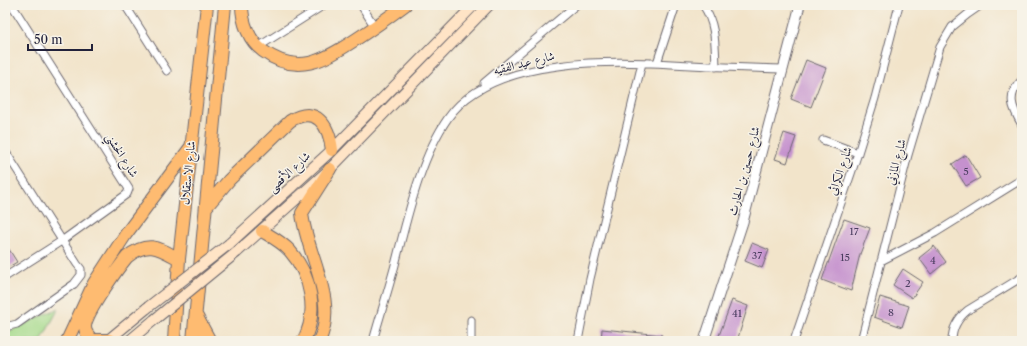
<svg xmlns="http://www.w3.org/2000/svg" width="1027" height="346" viewBox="0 0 1027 346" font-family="'Libre Caslon Text',Amiri,serif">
	<rect width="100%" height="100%" fill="#f7f3e8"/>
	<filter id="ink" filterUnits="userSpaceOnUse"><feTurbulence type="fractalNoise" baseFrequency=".025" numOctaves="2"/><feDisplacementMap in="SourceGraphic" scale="8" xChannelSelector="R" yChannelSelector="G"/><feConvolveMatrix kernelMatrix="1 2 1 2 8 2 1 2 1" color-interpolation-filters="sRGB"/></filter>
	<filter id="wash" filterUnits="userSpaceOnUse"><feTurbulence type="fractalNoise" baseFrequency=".012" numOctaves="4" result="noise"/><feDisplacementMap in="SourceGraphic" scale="16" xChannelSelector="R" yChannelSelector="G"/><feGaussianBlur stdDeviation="0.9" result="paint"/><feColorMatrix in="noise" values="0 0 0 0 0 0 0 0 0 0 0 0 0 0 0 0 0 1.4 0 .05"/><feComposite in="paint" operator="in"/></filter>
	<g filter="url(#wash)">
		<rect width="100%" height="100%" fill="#f2e4ca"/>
		<path fill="#a4da8a" stroke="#637e62" d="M59,308L41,341H5V333Z"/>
		<g id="blocks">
			<path fill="#c591ce" d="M806,60L826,68L811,107L791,99Z
				M784,133L796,137L787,163L775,159Z
				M966,155L980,178L966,186L952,164Z
				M844,219L870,228L860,254L851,291L822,280Z
				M5,243L17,262L5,269Z
				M752,243L769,250L762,268L745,261Z
				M934,246L946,262L931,274L919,258Z
				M903,269L923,282L912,298L893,285Z
				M880,297L909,306L902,327L874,317Z
				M732,300L748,306L737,341H717Z
				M602,329L662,335V341H601Z"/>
		</g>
	</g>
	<g filter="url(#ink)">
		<use href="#blocks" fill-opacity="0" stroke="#6b666d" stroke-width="1"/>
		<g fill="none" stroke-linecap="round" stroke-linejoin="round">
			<defs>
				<path id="minor" d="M125,5L167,71
					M361,5L375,27
					M703,5C716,24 715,44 716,67
					M258,47L324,5
					M657,63L676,5
					M1022,80C1006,95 1012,108 1022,125
					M484,83L576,5
					M823,140L858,153
					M5,151L77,264L81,269V275L74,284L17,324L5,327
					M881,261L935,233L1022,179
					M5,277L63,240L127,194L129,189L12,5
					M373,341C380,316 388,291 395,265C407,219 420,158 448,118C496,49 636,62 711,66C735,68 759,68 783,69
					M471,341V320
					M578,341L590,279L642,63
					M794,341L858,153L875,98L899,5
					M861,341L908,155L940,47L952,27L968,14L981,5
					M952,341C952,328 958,318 968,310L1022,277"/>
				<path id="tertiary" d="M704,341L743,222L800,5"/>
				<path id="secondary" d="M229,244L332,150L474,5
					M237,252L330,169L489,5
					M107,341L147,308
					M129,341L154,320"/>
				<path id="trunk" d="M242,5C242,22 249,41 263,51C297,76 323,61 355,40C372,29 389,17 405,5
					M207,206L229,180L290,121C316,105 329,125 332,150
					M262,231C272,237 282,242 290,251C311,275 319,313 303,341
					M196,315L210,341
					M109,340H93C89,337 85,332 85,327C85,314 118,268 127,257C148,240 159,248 179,259
					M67,341L94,283L126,234L190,148
					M174,341L179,259L207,5
					M193,341L225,5
					M319,341C339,300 306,254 302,213L330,169"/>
			</defs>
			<use href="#minor" stroke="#6b666d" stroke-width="9"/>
			<use href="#tertiary" stroke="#6b666d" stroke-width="11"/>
			<use href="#secondary" stroke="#6b666d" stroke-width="12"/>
			<use href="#trunk" stroke="#6b666d" stroke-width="14"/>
			<use href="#minor" stroke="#fff" stroke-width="7"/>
			<use href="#tertiary" stroke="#fff" stroke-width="9"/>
			<use href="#secondary" stroke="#ffe4c6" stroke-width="10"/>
			<use href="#trunk" stroke="#febb71" stroke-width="12"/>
			<defs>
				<path id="secondary-bridge" d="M147,308L229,244
					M154,320L237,252"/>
			</defs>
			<use href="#secondary-bridge" stroke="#6b666d" stroke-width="12" stroke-linecap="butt"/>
			<use href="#secondary-bridge" stroke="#ffe4c6" stroke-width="10"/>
		</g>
	</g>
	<g text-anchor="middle" stroke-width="3" stroke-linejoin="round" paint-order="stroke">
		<g font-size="10" fill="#4b3e60">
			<text x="966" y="175">5</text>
			<text x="854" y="235">17</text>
			<text x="757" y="259">37</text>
			<text x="845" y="261">15</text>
			<text x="933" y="264">4</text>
			<text x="908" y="287">2</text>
			<text x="891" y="316">8</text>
			<text x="737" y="317">41</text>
		</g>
		<g font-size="12" fill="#22223b" stroke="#f7f3e8">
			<text transform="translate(524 63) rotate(-14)" y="4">شارع عيد الفقيه</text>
			<text transform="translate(122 155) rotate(58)" y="4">شارع الخشني</text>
			<text transform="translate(896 162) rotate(-75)" y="4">شارع المازني</text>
			<text transform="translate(744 171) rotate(-75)" y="4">شارع حسين بن الحارث</text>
			<text transform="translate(840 171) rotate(-71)" y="4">شارع الكراثي</text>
			<text transform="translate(289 172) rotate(-43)" y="4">شارع الأقصى</text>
			<text transform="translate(188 173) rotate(-84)" y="4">شارع الاستقلال</text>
		</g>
	</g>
	<rect width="1027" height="346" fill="none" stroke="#f7f3e8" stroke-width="20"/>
	<path d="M28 44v6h64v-6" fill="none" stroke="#22223b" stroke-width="2"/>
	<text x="34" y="44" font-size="12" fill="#22223b" stroke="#f7f3e8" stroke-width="3" paint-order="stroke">50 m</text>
</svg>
